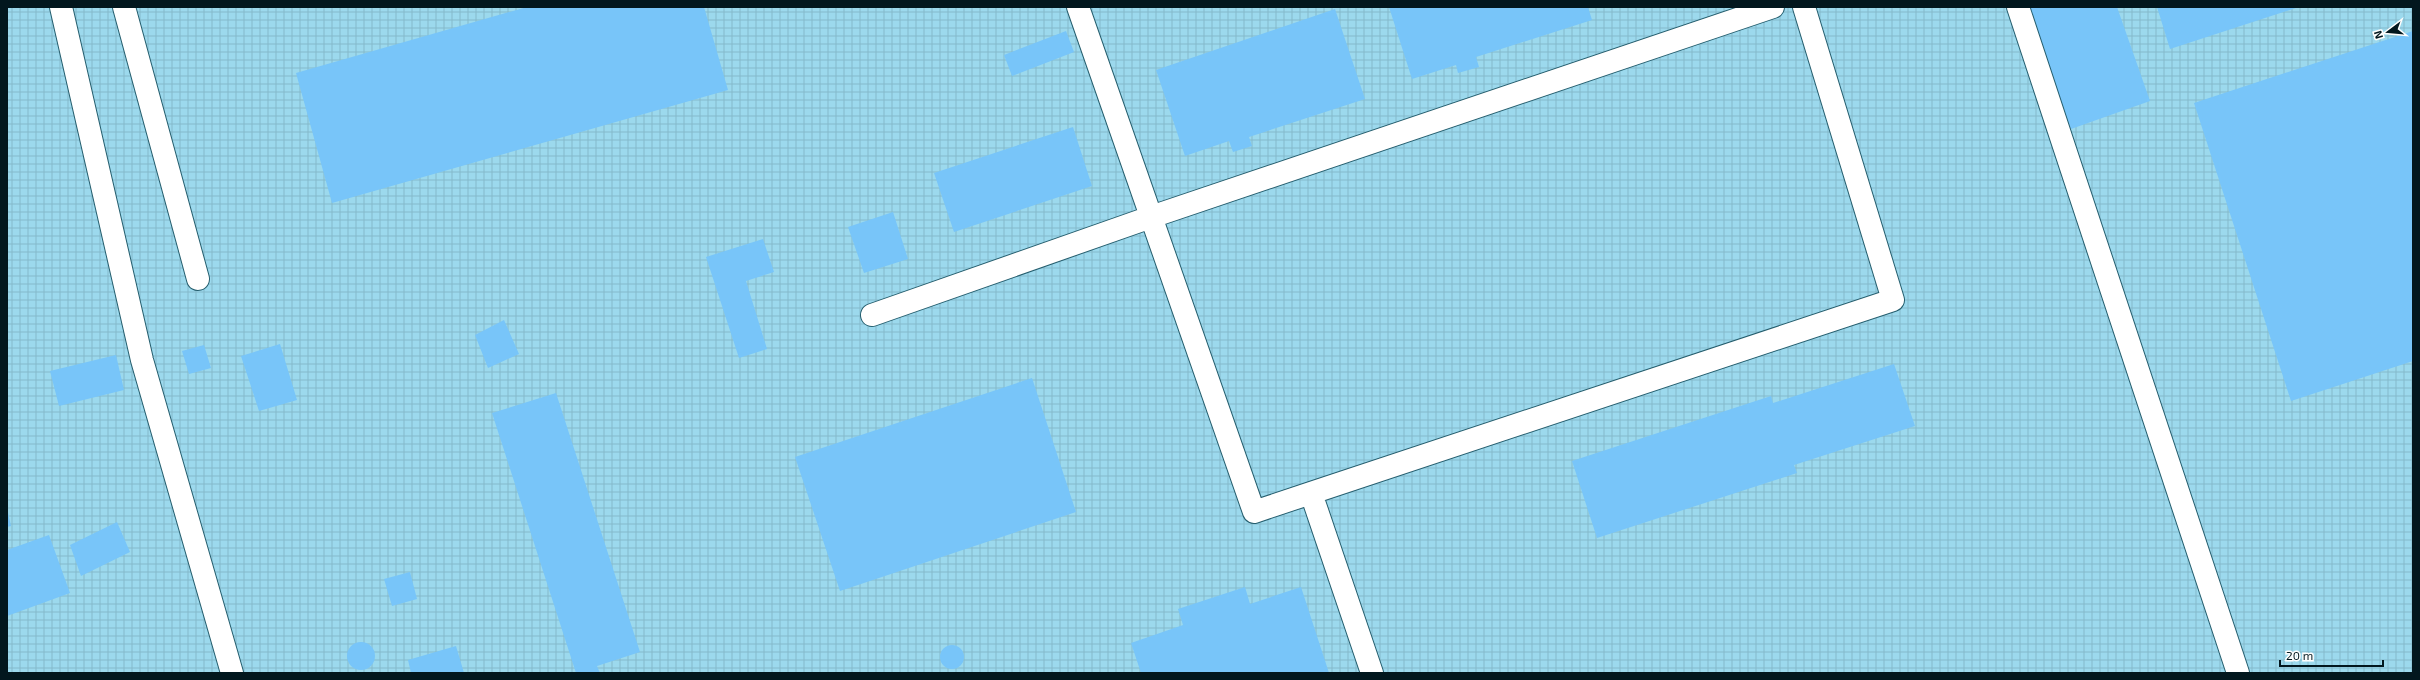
<svg xmlns="http://www.w3.org/2000/svg" width="2420" height="680" viewBox="0 0 2420 680" font-family="'Exo 2',sans-serif">
	<defs>
		<pattern id="industrial-grid" width="8" height="8" patternUnits="userSpaceOnUse"><rect width="8" height="8" fill="#9cd9ed"/><path d="M0 4h8M4 0v8" fill="none" stroke="#85bacb"/></pattern>
	</defs>
	<rect width="100%" height="100%" fill="#aee8fa"/>
	<path fill="url(#industrial-grid)" d="M7,7H2413V673H7Z"/>
	<path fill="#78c5f9" d="M527,7H704L728,90L332,203L296,73Z
		M1389,7H1588L1592,20L1476,57L1479,67L1458,73L1456,65L1412,79Z
		M2027,7H2117L2150,101L2071,129Z
		M2157,7H2299L2170,49Z
		M1335,9L1365,99L1249,137L1252,146L1233,152L1229,141L1185,156L1156,70Z
		M1066,31L1074,52L1012,76L1004,55Z
		M2413,31V361L2291,401L2194,103Z
		M1073,127L1092,186L954,232L934,173Z
		M893,212L908,259L864,273L848,227Z
		M763,239L774,272L746,281L767,349L739,358L706,257Z
		M504,320L519,354L488,368L475,335Z
		M280,344L297,400L259,411L241,356Z
		M204,345L211,368L189,374L182,351Z
		M116,355L124,390L59,406L50,371Z
		M1894,364L1915,426L1794,465L1797,473L1597,538L1572,461L1771,396L1773,403Z
		M1032,378L1076,512L840,591L795,457Z
		M556,393L640,652L597,666L600,673H576L492,413Z
		M7,508L11,526L7,527Z
		M117,522L130,552L81,576L70,545Z
		M49,535L70,593L7,616V550Z
		M410,572L417,599L392,606L384,579Z
		M1245,587L1250,604L1301,587L1329,673H1141L1131,643L1183,625L1178,609Z
		M347 656a14 14 0 1 1 28 0a14 14 0 1 1-28 0Z
		M940 657a12 12 0 1 1 24 0a12 12 0 1 1-24 0Z
		M456,646L464,673H411L408,660Z"/>
	<g fill="none" stroke-linecap="round" stroke-linejoin="round">
		<defs>
			<path id="minor" d="M61,7L142,360L232,673
				M124,7L198,279
				M1078,7L1254,512L1311,493L1372,673
				M2018,7L2238,673
				M872,315L1151,217L1773,7
				M1311,493L1893,300L1804,7"/>
		</defs>
		<use href="#minor" stroke="#255e6e" stroke-width="24"/>
		<use href="#minor" stroke="#fff" stroke-width="22"/>
	</g>
	<rect width="2420" height="680" fill="none" stroke="#02171e" stroke-width="16"/>
	<g transform="translate(2388 32) rotate(254)" stroke="#fefefe" stroke-width="3" paint-order="stroke">
	<path d="M0-3L7 15L0 10L-7 15Z" fill="#02171e"/>
	<text y="-6" font-size="11" font-weight="bold" text-anchor="middle" fill="#02171e">N</text>
	</g>
	<path d="M2280 660v6h103v-6" fill="none" stroke="#02171e" stroke-width="2"/>
	<text x="2286" y="660" font-size="12" fill="#02171e" stroke="#fefefe" stroke-width="3" paint-order="stroke">20 m</text>
</svg>
